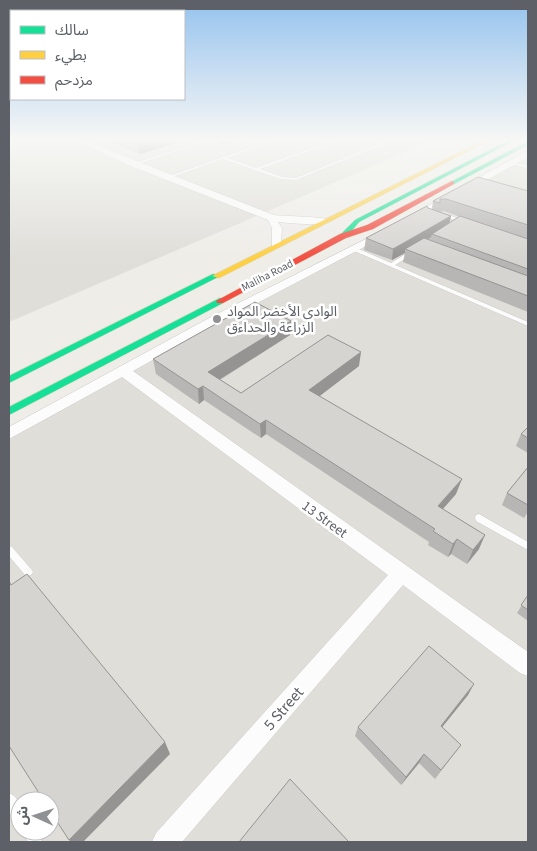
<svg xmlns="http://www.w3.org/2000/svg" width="537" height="851" viewBox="0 0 537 851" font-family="'Source Sans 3','Noto Sans Arabic',sans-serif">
	<rect width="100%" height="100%" fill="#eeede8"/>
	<path fill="#dfded9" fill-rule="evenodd" d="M9,140H434L9,322Z
		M528,158V842H9V435ZM20,801H50V831H20Z"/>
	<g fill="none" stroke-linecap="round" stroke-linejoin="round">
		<defs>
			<path id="lane" d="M207,140H211L135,165L132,164Z
				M273,140H277L227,158L256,168L334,140H337V141L260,169L282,177L296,178L379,144L371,141V140H374L384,144L296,180L281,179L223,159L169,178L166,177Z
				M512,162L528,166V168L511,164V162Z
				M439,213H443L468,222L464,223L439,215Z
				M354,247L391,263L409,252H413V254L395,265L528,322V326L352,250L351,249Z
				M479,514L528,542V550L476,521L475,518L476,515Z
				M9,546L12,547L31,569L33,572L31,575L28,576L25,575L9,556Z
				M9,793C22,798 20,812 20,823C7,818 8,804 9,793Z
				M22,831H36L42,842H28Z"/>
			<path id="street" d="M74,140H83L274,215C283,216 326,217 330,220C320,227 291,223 278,222L282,228L281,244L276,247L272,246V228L268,220L131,166Z
				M525,152H528V157L414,220H408L406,218Z
				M382,231L385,232V236L219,323L133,371L528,652V676L520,673L403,585L182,842H152L156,833L388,575L122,377L9,439V427L211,317Z"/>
			<path id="fast" d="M509,140H515L359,222L346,238L339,236L355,220Z
				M528,141V145L454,184L449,183Z
				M213,274L220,276L9,383V376Z
				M220,298L223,299V303L9,415V407Z"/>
			<path id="slow" d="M484,140H490L219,278L212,276Z"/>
			<path id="jam" d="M452,181L454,182V184L373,229L346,238L223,303H217L216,301L340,234L367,225Z"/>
		</defs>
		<use href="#lane" stroke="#cbcbca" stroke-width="1"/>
		<use href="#street" stroke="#cbcbca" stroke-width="1"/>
		<use href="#fast" stroke="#d8d2b4" stroke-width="1"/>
		<use href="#slow" stroke="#d8d2b4" stroke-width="1"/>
		<use href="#jam" stroke="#d8d2b4" stroke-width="1"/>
		<use href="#lane" fill="#fcfcfc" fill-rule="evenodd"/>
		<use href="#street" fill="#fcfcfc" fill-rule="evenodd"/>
		<use href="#fast" fill="#16e098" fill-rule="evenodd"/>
		<use href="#slow" fill="#ffcf43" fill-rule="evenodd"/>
		<use href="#jam" fill="#f24e42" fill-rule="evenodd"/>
	</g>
	<path fill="#b7b6b4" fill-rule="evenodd" d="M103,140H187L140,154Z
		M212,140H236L222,144L212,141Z
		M478,177L528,191V312L403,262L405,253L392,260L364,250L366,238L432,209L433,201ZM444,211L460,217L449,223L451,216L439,212Z
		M290,335L220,380L241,393L359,366L319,396L456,494L443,509L479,549L467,564L451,554L448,557L428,545L429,542L266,434L261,438L204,400L199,404L156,374L153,359Z
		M528,427V453L516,446L521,434Z
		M528,467V512L524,518L502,505L507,493Z
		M528,595V621L517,613Z
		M468,695L442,727L461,745L435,779L419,763L401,785L355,736L358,727Z"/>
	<path fill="#959492" d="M150,140H187L140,154L139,143Z
		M222,140H236L222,144Z
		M451,216L449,226L432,234L431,237L409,250L405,249V253L392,260L393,249Z
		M291,321L290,335L209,386L208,372Z
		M361,352L359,366L308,405L309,390Z
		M203,386L204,400L199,404L198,389Z
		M266,420V434L261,438L260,424Z
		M462,479L456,494L433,520L438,506Z
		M485,535L479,549L467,564L473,550Z
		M457,539L451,554L448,557L453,544Z
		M474,684L468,695L435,736L441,726Z
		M165,742L170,754L83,842H71L69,840Z
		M424,754L419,763L401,785L406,777Z"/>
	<path fill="#d5d4d1" stroke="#959492" d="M130,140H150L139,143Z
		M478,177L528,191V225L446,199H440V203L433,201Z
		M427,206L428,208L451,216L393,249L366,238Z
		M460,216L528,239V269L432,234Z
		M424,238L528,276V296L405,249Z
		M255,302L291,321L208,372L241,393L328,335L361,352L309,390L462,479L438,506L485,535L473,550L457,539L453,544L433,531L435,529L266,420L260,424L203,386L198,389L153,359Z
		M528,427V438L521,434Z
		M528,467V505L507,493Z
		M27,574L165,742L69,840L50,811V801H44L9,746V581L11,585Z
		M528,595V610L521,605Z
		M429,646L474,684L441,726L461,745L441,770L424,754L406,777L358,727Z
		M290,779L349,842H239Z"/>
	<linearGradient id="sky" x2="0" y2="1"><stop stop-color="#96c3ee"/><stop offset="0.54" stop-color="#f7f7f5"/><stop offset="1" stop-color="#f7f7f5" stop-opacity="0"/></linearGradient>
	<rect width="537" height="259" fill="url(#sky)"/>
	<circle fill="#909194" stroke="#fff" stroke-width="2" cx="217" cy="319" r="5"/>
	<g text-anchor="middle" stroke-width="5" stroke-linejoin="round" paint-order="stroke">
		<g font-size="11" fill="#5d6067" stroke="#fff">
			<text transform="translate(267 275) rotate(-27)" y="4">Maliha Road</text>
		</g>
		<g font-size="14" fill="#5d6067" stroke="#fff" text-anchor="start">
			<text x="227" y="316">الوادى الأخضر المواد<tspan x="227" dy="16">الزراعة والحداءق</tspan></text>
		</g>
		<g font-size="14" fill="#5d6067" stroke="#fff">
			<text transform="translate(325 519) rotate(36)" y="5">13 Street</text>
		</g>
		<g font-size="16" fill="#5d6067" stroke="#fff">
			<text transform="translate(283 708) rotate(-49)" y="6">5 Street</text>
		</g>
	</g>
	<rect width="537" height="851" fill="none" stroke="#5d6067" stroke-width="20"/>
	<rect x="10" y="10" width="175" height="90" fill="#ffffff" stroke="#bebfc2"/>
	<rect x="20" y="26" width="25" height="8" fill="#16e098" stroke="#bebfc2"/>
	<text x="55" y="35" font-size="15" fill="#5d6067">سالك</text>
	<rect x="20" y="51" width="25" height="8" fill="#ffcf43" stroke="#bebfc2"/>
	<text x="55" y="60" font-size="15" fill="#5d6067">بطيء</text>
	<rect x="20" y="76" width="25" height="8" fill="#f24e42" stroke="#bebfc2"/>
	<text x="55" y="85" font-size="15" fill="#5d6067">مزدحم</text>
	<g transform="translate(35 816) rotate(273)"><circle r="24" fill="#ffffff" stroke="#bebfc2"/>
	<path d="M0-4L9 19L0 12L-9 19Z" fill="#909194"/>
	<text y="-8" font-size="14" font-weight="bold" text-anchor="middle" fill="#5d6067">ش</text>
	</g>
</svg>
